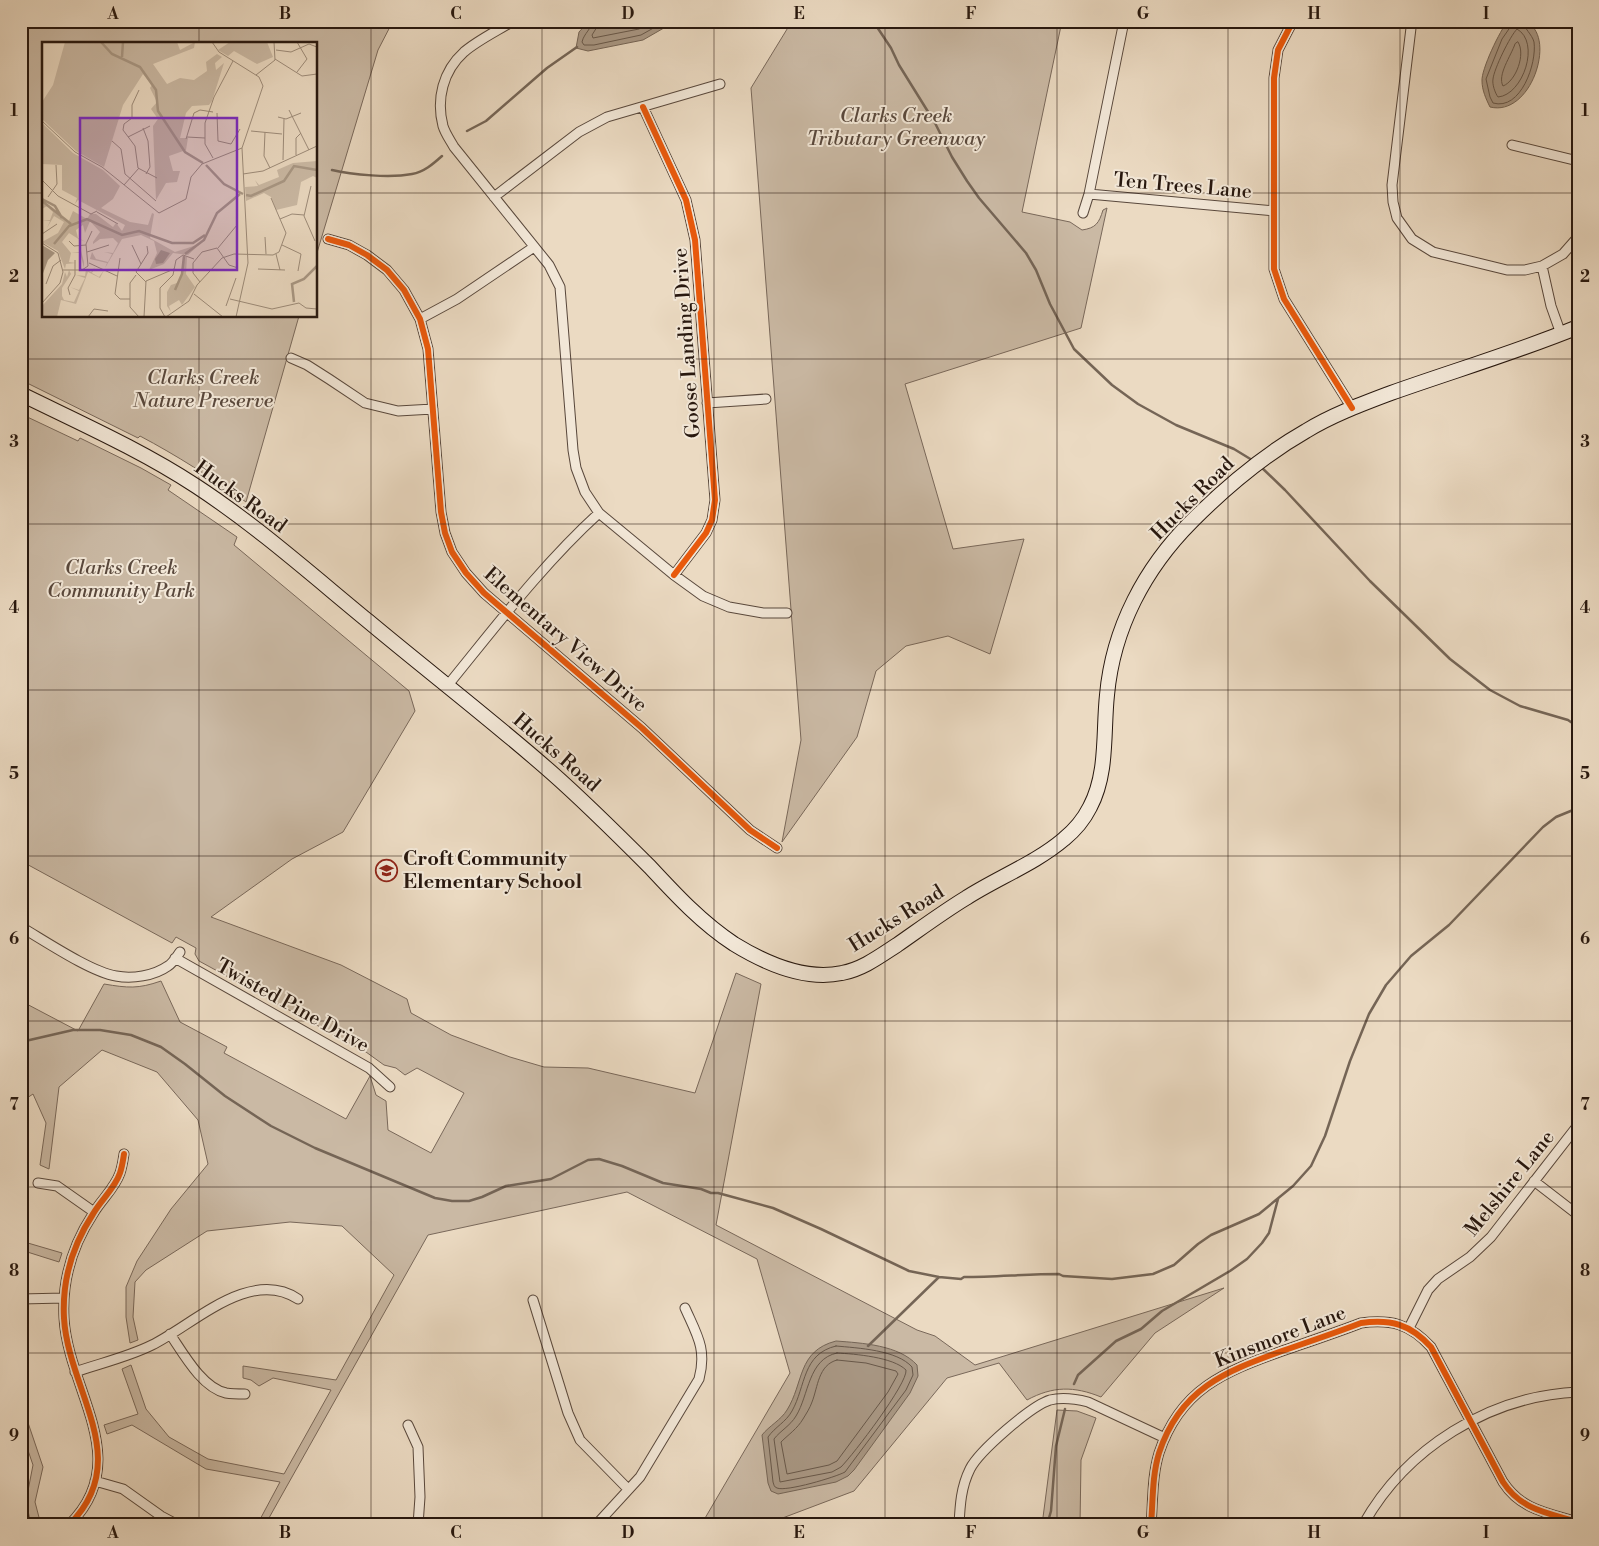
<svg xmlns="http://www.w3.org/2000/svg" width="1599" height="1546" viewBox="0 0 1599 1546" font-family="'Libre Bodoni',serif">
	<rect width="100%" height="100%" fill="#ebdac2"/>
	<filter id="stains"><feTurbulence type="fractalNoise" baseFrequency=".004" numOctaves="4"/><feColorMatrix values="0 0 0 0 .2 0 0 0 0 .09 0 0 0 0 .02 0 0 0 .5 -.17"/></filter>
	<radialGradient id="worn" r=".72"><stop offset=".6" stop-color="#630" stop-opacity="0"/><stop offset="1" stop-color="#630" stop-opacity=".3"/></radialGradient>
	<path fill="#cab9a4" stroke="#79685a" d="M21,21H393L378,50L316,256V44H44V316H299L246,502C212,478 176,455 140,436L138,438L21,380Z
		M792,21H1062L1022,212L1070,222L1082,230C1096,228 1099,223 1103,210L1107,208L1081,328L905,384L953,549L1024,539L990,654L948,636L906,646L876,671L857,737L782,842L801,740L751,88Z
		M21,414L78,441L80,438L141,468L171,485L168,490L237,537L234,545L409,691L415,711L343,832L292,859L211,917L341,965L407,999L411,1013L451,1035L510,1057L544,1067L588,1068L695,1093L736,973L761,984L716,1225L917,1330L935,1336L975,1365L1224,1288L1155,1333L1101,1397C1074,1386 1053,1386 1027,1400L999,1363L947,1378L854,1491L764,1525H701L790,1373L757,1259L627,1192L428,1235L265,1525H257L280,1482L206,1469L132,1425L107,1434L104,1425L138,1414L122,1369L131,1365L146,1409L169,1437L208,1459L284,1474L331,1390L273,1378L259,1386L251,1380L243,1378V1366L336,1380L394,1275L342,1226L290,1222L207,1231L146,1270L135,1282L133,1317L138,1340L130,1343L126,1317V1287L137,1261L171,1209L208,1164L198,1120L157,1072L102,1050L59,1087L49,1169L40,1165L46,1123L33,1094L21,1102V1001L78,1031L104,984C128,988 138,989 161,981L180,1022L227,1047L224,1053L346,1119L370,1076L376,1095L386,1101L388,1130L431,1153L464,1093L417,1068L405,1075L396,1068L384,1065L366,1052L199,961L195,954L196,948L176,937L172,943L21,861Z
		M21,1241L62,1253L59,1262L21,1250Z
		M21,1402L43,1467L35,1502L41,1525H31L26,1501L33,1465L21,1430Z
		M1057,1410L1077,1411L1096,1418L1081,1460L1080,1525H1042Z"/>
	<path fill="#a99885" stroke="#756556" d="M589,21H676L643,40L588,51L576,48L579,32Z
		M1508,21C1514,21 1523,20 1528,23C1556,39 1531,117 1490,107C1486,99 1482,90 1482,81C1481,70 1500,30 1508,21Z
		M836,1341C862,1343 899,1345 917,1365L918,1376L910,1393L854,1470L848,1476L836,1482L778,1494L771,1491L768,1483L762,1435C769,1426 781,1420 787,1410C804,1383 797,1351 836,1341Z"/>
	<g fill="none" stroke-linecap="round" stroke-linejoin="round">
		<path stroke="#68584a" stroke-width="1" d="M592,21C592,29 584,33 582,42L584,45H594L641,35L666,21
			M598,21L597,27L592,35L593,38L639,29L653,21
			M1512,21L1511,26L1502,39L1486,79L1490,97L1493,103C1521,111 1537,63 1534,42C1532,34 1524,29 1523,21
			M1517,29C1541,42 1523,95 1498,97C1495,93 1492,84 1493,79C1494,69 1510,36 1517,29Z
			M1518,42C1526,54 1516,81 1503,86C1497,75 1511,56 1515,44Z
			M836,1346C858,1348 897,1350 912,1367L913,1375L906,1390L845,1472C836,1477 786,1492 777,1488C774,1487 774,1485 773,1482L768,1437C775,1427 786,1422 792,1411C806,1386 802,1354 836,1346Z
			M837,1353C855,1354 893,1357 906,1370C908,1383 853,1455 841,1467L832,1472L780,1482L774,1439C780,1431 790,1426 796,1416C809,1395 808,1359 837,1353Z
			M837,1360L866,1363L896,1371L898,1374L888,1392L837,1461L829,1465L787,1474L781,1442C789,1434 797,1429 803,1419C806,1414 810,1408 812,1402C818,1387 818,1365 837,1360Z"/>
		<path stroke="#756556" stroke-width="2.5" d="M873,21L891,48L899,65L935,123L952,157L967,181L979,198L1026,253L1036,270L1050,304L1074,349L1112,385L1138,404L1176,425L1234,449L1252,460
			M467,131L486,121L547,68L577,47
			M332,170C352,175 391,178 412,174C424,172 433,164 442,156
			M1260,466L1285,490L1370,581L1450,659L1490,690L1520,706L1568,720L1578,727
			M21,1042L73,1030H100L131,1035L161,1047L185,1064L225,1096L271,1126L315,1148L435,1198L452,1201H469L482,1197L506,1186L551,1179L588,1160L599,1159L622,1166L663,1183L701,1189L711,1193H718L773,1208L821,1229L909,1271L939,1277L961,1279L964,1277C996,1277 1027,1274 1059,1274L1063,1276L1112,1279L1153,1274L1174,1265L1198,1244L1211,1235L1259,1214L1293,1186L1311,1166L1325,1136L1350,1061L1369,1014L1386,985L1411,956L1449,925L1543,827L1556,817L1578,808
			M868,1346L939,1277
			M1074,1384L1078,1375L1116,1341L1141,1329L1162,1311L1230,1271L1247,1259L1262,1243L1269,1233L1278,1199
			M1047,1525L1051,1511L1056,1446L1065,1409"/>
		<defs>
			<path id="street" d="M513,21C497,31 478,40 464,52C443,71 436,99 443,126C445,133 450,140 454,147L549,265L560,287L573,450L576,468L585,492L599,513L674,575L703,596L729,607L763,613H787
				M1293,21L1278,50L1274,78V269L1284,299L1352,408
				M1410,21L1411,28L1392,185L1393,202L1397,218L1412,239L1433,252L1507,270H1525L1542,266L1563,254L1578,237
				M643,107L686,200L695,240L715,500L712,520L706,533L674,575
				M1512,145L1578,161
				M1089,194L1274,211
				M494,197L579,132L607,117L720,84
				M1083,213L1089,194L1124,21
				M328,239L349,245L367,255L387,270L404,290L420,319L428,349L441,512L445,533L452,552L466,573L484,593L642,728L750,830L777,848
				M1542,266L1551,306L1561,334
				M420,319L457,299L534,247
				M291,358L307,365L329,379L365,403L398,411L433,409
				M707,403L766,399
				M448,685C496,626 543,564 599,513
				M21,927C45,941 91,972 116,976C132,979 154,976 168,966C173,963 177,956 180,952
				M175,958L369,1068L390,1087
				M1534,1181L1578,1215
				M38,1183L57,1186L94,1212
				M21,1299L64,1298
				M533,1300L568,1413L580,1440L628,1489
				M1409,1328L1428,1290L1438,1279L1470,1257L1491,1237L1578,1125
				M170,1334C183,1353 202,1388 226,1393C232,1394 239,1394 245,1394
				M75,1372C101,1363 128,1357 152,1345C193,1325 250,1267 298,1299
				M408,1425L418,1447L420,1497L418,1525
				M95,1481L123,1489L161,1516L178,1525
				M69,1525C135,1460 68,1391 64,1318C62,1280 72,1246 93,1214C101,1200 115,1188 120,1173C122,1167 123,1161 124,1154
				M596,1525L640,1477L699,1379C707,1349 697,1335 685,1308
				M959,1525C960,1505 961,1487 970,1469C979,1451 1031,1406 1050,1400C1063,1397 1076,1399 1088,1402L1165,1438
				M1151,1525C1153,1501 1152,1476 1159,1453C1180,1389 1224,1372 1282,1351C1308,1342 1335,1333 1361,1323C1391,1319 1410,1324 1431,1347L1503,1482C1521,1510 1548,1513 1578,1522
				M1363,1525C1406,1448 1489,1396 1578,1392"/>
			<path id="secondary" d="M21,394C80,423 141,450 196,486C257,526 312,575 368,621C429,672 493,721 552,773C586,803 618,835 650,867C676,895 702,923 734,944C765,963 805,981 842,973C863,969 880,956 897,945C920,929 943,912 966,898C997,878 1036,863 1064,839C1075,830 1084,819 1090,807C1108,773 1103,732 1107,695C1113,628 1145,568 1192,521C1226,487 1264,455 1306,431C1332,415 1362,404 1391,393C1453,371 1517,352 1578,327"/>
		</defs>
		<use href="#street" stroke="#59483c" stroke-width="11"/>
		<use href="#secondary" stroke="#28180f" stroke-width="16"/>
		<use href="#street" stroke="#f2e7d7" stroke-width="9"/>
		<use href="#secondary" stroke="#f2e7d7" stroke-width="14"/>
		<defs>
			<path id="cycleway" d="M1293,21L1278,50L1274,78V269L1284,299L1352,408
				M643,107L686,200L695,240L715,500L712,520L706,533L674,575
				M328,239L349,245L367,255L387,270L404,290L420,319L428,349L441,512L445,533L452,552L466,573L484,593L642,728L750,830L777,848
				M69,1525C135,1460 68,1391 64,1318C62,1280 72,1246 93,1214C101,1200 115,1188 120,1173C122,1167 123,1161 124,1154
				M1151,1525C1153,1501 1152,1476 1159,1453C1180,1389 1224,1372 1282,1351C1308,1342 1335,1333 1361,1323C1391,1319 1410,1324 1431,1347L1503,1482C1521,1510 1548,1513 1578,1522"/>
		</defs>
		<use href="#cycleway" stroke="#f2e7d7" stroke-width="9"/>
		<use href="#cycleway" stroke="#e8590c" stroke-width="6"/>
	</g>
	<path fill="none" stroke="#28180f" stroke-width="1" stroke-opacity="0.55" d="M199,21V44M371,21V1525M542,21V1525M714,21V1525M885,21V1525M1057,21V1525M1228,21V1525M1400,21V1525M21,193H44M316,193H1578M199,316V1525M21,359H1578M21,524H1578M21,690H1578M21,856H1578M21,1021H1578M21,1187H1578M21,1353H1578"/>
	<defs>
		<symbol id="school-ring" viewBox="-11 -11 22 22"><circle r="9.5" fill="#f2e7d7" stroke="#8f2418" stroke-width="1.5"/><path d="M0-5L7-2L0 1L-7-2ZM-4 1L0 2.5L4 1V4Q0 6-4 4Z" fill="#8f2418"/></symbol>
	</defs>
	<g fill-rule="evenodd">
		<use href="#school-ring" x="374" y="858" width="25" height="25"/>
	</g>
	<g text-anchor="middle" stroke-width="4" stroke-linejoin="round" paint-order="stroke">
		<g font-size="20" font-style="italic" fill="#59483c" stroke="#f2e7d7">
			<text x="896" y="122">Clarks Creek<tspan x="896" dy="23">Tributary Greenway</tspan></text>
			<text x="203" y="384">Clarks Creek<tspan x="203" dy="23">Nature Preserve</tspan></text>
			<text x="121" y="574">Clarks Creek<tspan x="121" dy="23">Community Park</tspan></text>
		</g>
		<g font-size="20" fill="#28180f" stroke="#f2e7d7">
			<text transform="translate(1183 185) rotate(5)" y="7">Ten Trees Lane</text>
			<text transform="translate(686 343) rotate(-94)" y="7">Goose Landing Drive</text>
			<text transform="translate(241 496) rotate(36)" y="7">Hucks Road</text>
			<text transform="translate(1192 498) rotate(-45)" y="7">Hucks Road</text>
			<text transform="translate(566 639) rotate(41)" y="7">Elementary View Drive</text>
			<text transform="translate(557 752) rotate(41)" y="7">Hucks Road</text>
			<text transform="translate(896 918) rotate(-32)" y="7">Hucks Road</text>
			<text transform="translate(293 1005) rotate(29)" y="7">Twisted Pine Drive</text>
			<text transform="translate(1509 1183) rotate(-51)" y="7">Melshire Lane</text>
			<text transform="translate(1280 1336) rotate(-21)" y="7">Kinsmore Lane</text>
		</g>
		<g font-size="20" font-weight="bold" fill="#28180f" stroke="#f2e7d7" text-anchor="start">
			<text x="403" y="865">Croft Community<tspan x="403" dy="23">Elementary School</tspan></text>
		</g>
	</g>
	<g transform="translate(42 42)">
		<rect width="275" height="275" fill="#ebdac2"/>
		<path d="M23,0H135L138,8L153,0L152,6L111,22L125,42L138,36L152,38L165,29L164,20L175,12L180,15L173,21L174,28L182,21L170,59L167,63L150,64L144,71L138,96H146L144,108L127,114L131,129H138L135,140L124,141L114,158L111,84L116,77L109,67L115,60L108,46L110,43L101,32L81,63L62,125L34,109L0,77V60L11,43ZM188,0H225L231,15L215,22L192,9L186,14L176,8ZM0,81L31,111L61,128L78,144L71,157L59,166L88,180L106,183L110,171L112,172L108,196L133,210L158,202L146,213L131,211L122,222L107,228L115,211L112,199L99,193L80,197L63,226L65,221L48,217L50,210L54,217L66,220L70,212L62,210L71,211L76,201L71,196L58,197L51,202V208V200L58,190L48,179L43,191L41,183L34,188L36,196L44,200L39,198V203L38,198L27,191L20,200L29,211L38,210V205L42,220V226L38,211H29L27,220L34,221L24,222L23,227L16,209L0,200L16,191L22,180L12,174L5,186L8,179L0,178H8L11,170L5,164L0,167V160L26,181L31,169L45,177L48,172H54L71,185L74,181L80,189L83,183L36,158L33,162L35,156L20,148V123L0,122ZM275,119V136L271,134L259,140L255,163L234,168L229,155L222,151L204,159L203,145L216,144L213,138L217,143L237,135L235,128L251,121ZM142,214L145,215L144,232L153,245L140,263L137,258L127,264L129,270L125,264V250L129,243L138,240ZM53,225L50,231L57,235L62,228L58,236L46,230L34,262L19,258L15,275L0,274V264L20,242L23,230L25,235L27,228L29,232L20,246V254L22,258L32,260L37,249L28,245L37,248L43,236L34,233L43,234L44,227L49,230Z" fill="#cab9a4"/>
		<path d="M0,203L13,211L6,218L0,234ZM119,208L128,211L121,221L114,222L113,217Z" fill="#a99885"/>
		<path fill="none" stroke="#a99885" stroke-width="2.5" d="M59,0L70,12L98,25L114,48L116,69L143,110L161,121M80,15L81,0M164,123L182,142L201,152M204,153L209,154L242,139L252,124L275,128M0,157L13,164L20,176M0,159L29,182M12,202L27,184L45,177L80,193L97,189L130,201H151L163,193M143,212L162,198L175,171L198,152M133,248L140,232L142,214M252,260L250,242L262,237L275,224"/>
		<path fill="none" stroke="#9d8c7a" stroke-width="1" d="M170,0L177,10L217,35L221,44L200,106L206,221L194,275M234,8L249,10L267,2L275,5M233,17L260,34L275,32M255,30L265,17L255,0M214,33L233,18L232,0M97,48L90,63V76L82,82L81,88L93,104L96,126L115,136M247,68L267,108M175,71L176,99L189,102L198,87M236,75L244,77L259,71M0,79L33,110L60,125L117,171L144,157L149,135L160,122L200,106M101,86L106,99L108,125L104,132M209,89L240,92M223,90L222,114L228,126M86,95L108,84M145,95L163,96M144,97L152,71L158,68L171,70M70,99L79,107L83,132L114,159M254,113V96L259,91M171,116L163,102V81L172,55L191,19M241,118L242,77M201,132L221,129L275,104M0,138L16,154L49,172L55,169M82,143L97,126M269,144L262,174L273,199M6,155L15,142L14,123M55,170L76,182M238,177L250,172L262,173M0,192L15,182M223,195L224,212M27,199L32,204L44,203M0,201L16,211L21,230L18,241L0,261M90,203L99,222M240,203L259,212L256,229M176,206L195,183M45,210L67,203M234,212L238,228M78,216L73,252L78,257H88M47,221L75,234M216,227L243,228M21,228H40L46,224L44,202L50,189M94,233L88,241V265L97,275M104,240L94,230L106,211L105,204M158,240L151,231V221L160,210L175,206L187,223L196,226M4,242L11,224L19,218M152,252L181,275M28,253L26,246L33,233V218M188,257L230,267L257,261L264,266L275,267M184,264L194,236M46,275L52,267L66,269M102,275L104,239L132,227M123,275L118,266V246L131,233L134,218L141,213L152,217M124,275L147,259L155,243L180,216L192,212L231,213L237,210L244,191L229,156"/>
		<path fill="#7b2cbf" fill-opacity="0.15" stroke="#7b2cbf" stroke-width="2.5" d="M38,76H195V228H38Z"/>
		<rect width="275" height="275" fill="none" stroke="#28180f" stroke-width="2.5"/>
	</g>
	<rect width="1599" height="1546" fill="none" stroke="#ebdac2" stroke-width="55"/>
	<rect x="28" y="28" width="1544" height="1490" fill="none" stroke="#28180f" stroke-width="2"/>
	<g font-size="16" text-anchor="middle" font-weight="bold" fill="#28180f">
		<text x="113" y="19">A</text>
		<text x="285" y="19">B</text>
		<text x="456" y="19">C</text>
		<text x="628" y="19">D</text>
		<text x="799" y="19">E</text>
		<text x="971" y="19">F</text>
		<text x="1143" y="19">G</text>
		<text x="1314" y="19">H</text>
		<text x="1486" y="19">I</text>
		<text x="14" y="116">1</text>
		<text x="1585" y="116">1</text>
		<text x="14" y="282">2</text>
		<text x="1585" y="282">2</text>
		<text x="14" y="447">3</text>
		<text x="1585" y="447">3</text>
		<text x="14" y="613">4</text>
		<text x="1585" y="613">4</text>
		<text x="14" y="779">5</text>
		<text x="1585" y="779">5</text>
		<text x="14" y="944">6</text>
		<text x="1585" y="944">6</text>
		<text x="14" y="1110">7</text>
		<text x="1585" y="1110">7</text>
		<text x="14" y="1276">8</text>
		<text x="1585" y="1276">8</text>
		<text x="14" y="1441">9</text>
		<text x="1585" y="1441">9</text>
		<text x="113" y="1538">A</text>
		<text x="285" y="1538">B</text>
		<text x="456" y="1538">C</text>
		<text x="628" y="1538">D</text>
		<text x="799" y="1538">E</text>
		<text x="971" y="1538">F</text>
		<text x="1143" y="1538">G</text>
		<text x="1314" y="1538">H</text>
		<text x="1486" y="1538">I</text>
	</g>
	<rect width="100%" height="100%" filter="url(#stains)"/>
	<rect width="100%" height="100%" fill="url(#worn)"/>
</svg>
